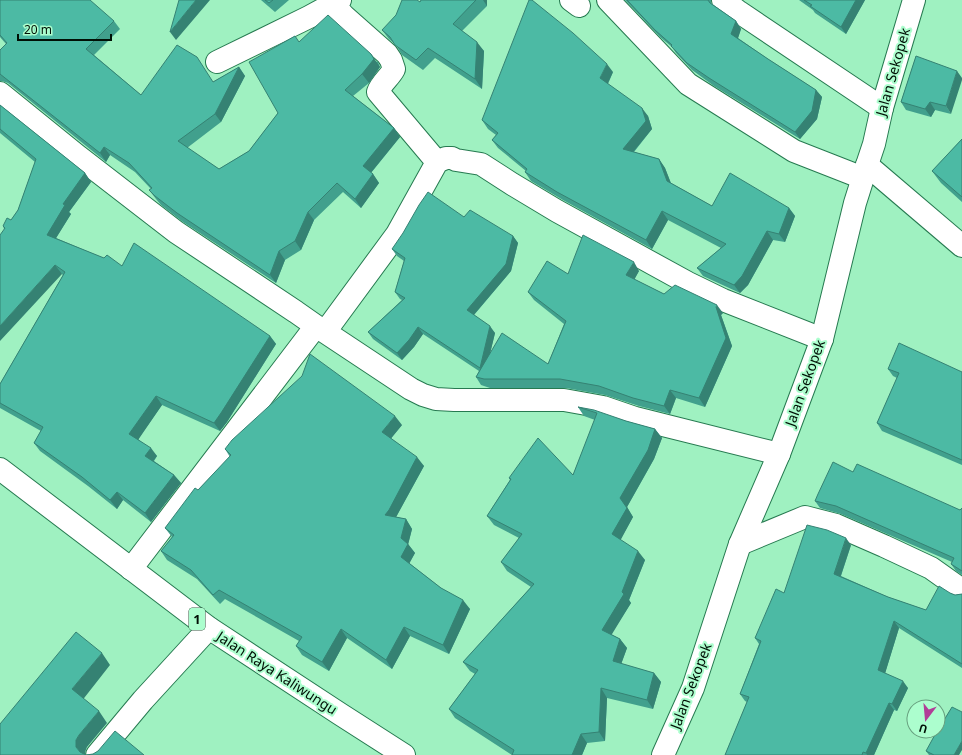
<svg xmlns="http://www.w3.org/2000/svg" width="962" height="755" viewBox="0 0 962 755" font-family="'Noto Sans',sans-serif">
	<rect width="100%" height="100%" fill="#9ff1c1"/>
	<g fill="none" stroke-linecap="round" stroke-linejoin="round">
		<defs>
			<path id="street" d="M571,0L579,6
				M608,0L688,84L794,151L863,178
				M723,0L739,12L882,108
				M333,4L344,16L387,54L391,60L394,69C390,77 381,83 378,92L437,162
				M217,62L309,17L340,0
				M0,93L79,157L176,232L296,312L316,326L411,389L423,395L436,399L454,400H564L603,407L635,418L779,454
				M867,165L962,246
				M325,332L397,234L437,162L441,160L446,158H452L456,160L481,164L512,184L557,211L688,283L723,300L822,339
				M740,544L805,517L836,525L884,546L931,568L962,590
				M131,569L316,326
				M97,755L143,700L209,628"/>
			<path id="secondary" d="M663,755L693,688L740,544L779,454L822,339L855,203L867,165L874,144L882,108L914,0"/>
			<path id="primary" d="M0,469L209,628L340,714L404,755"/>
		</defs>
		<use href="#street" stroke="#267a50" stroke-width="24"/>
		<use href="#secondary" stroke="#267a50" stroke-width="24"/>
		<use href="#primary" stroke="#267a50" stroke-width="24"/>
		<use href="#street" stroke="#fff" stroke-width="22"/>
		<use href="#secondary" stroke="#fff" stroke-width="22"/>
		<use href="#primary" stroke="#fff" stroke-width="22"/>
	</g>
	<path fill="#41a08d" d="M0,0L114,21L120,29L94,55L141,95L213,82L239,67L245,76L221,122L187,148L219,169L249,151L278,113L299,42L378,62L380,67L369,83L353,96L394,128L400,137L371,173L373,174L379,183L361,208L343,192L314,220L301,250L285,260L276,283L183,222L161,205L156,199L149,190L151,189L135,172L110,155L106,162L8,83L2,81H0V50L6,44L0,37Z
		M261,0H289L275,12Z
		M421,0H487V6L462,31L484,51L482,89L435,58L423,70L402,55L396,45L389,39L382,30L420,2Z
		M625,0H711V3L736,21L741,29L738,38L768,59L816,90L822,97L817,119L800,139L714,86L692,70L676,53L672,47L660,37Z
		M799,0H865L846,34L815,13L813,10Z
		M916,56L951,114L935,110L931,117L906,110L901,102Z
		M613,72L608,84L648,116L652,129L634,152L659,159L665,168L671,183L712,206L789,208L795,216L785,242L773,240L748,285L740,293L703,276L697,268L721,248L668,220L652,249L563,200L531,181L525,172L526,171L498,148L492,140L496,135L488,129L482,120Z
		M0,105L85,173L91,182L69,212L71,214L56,238L122,266L270,336L276,344L227,422L220,431L162,405L138,439L157,456L154,461L174,475L181,483L151,522L123,500L117,509L88,486L40,451L34,443L41,431L0,408V384L63,275L4,229L3,226L11,220L18,210L35,162L0,133Z
		M962,139V202L941,183L932,171Z
		M464,217L513,236L518,243L511,271L474,315L495,333L490,353L548,364L564,324L534,300L528,292L568,274L639,271L634,279L664,294L723,313L721,315L732,346L705,407L676,398L670,414L639,406L605,395L566,388H490L481,385L476,377L479,371L423,334L414,347L402,360L373,339L368,332L402,300L400,299L395,292L404,261L397,256L392,249Z
		M888,369L962,372V465L882,431L877,423L897,378L893,376Z
		M578,407L626,421L655,429L662,438L654,459L627,507L633,517L620,540L645,560L629,600L631,603L611,634L620,639L627,648L621,664L654,673L661,682L653,709L607,698L605,741L587,743L582,755H512L455,718L449,709L475,674L470,671L463,662L531,587L507,571L501,562L519,538L494,525L487,516L510,480L509,478L573,475L595,420L584,416Z
		M402,425L391,438L424,466L396,517L406,519L412,529L408,544L415,553L409,563L441,588L470,609L449,654L410,636L392,669L347,638L329,671L302,655L296,646L299,641L225,599L220,604L197,579L167,560L161,551L172,537L165,528L198,490L230,457L225,449Z
		M853,472L960,510L962,508V575L956,571L951,564L952,562L841,514L820,508L815,501Z
		M851,545L841,576L888,597L926,610L950,593L955,595L962,594V668L899,628L885,673L908,688L897,711L894,710L874,755H725L747,702L745,701L740,694L759,644L755,638L784,593Z
		M926,751L959,755H929Z"/>
	<path fill="#358273" d="M196,0H210L176,40L170,32Z
		M483,0H487V6Z
		M856,0H865L846,34L841,27Z
		M736,21L741,29L737,41L731,34Z
		M477,42L484,51L482,89L475,79Z
		M371,54L380,67L369,83L362,74Z
		M607,64L613,72L606,87L600,78Z
		M239,67L245,76L221,122L215,114Z
		M957,71L962,78V80L951,114L946,106Z
		M816,90L822,97L817,119L800,139L795,132Z
		M930,102L935,110L931,117L925,109Z
		M642,108L648,116L652,129L629,157L623,149Z
		M394,128L400,137L369,175L363,166Z
		M104,147L110,155L106,162L100,153Z
		M659,159L665,168L673,189L667,181Z
		M85,173L91,182L69,212L71,214L53,243L47,235L63,204Z
		M373,174L379,183L361,208L355,199Z
		M789,208L795,216L785,242L779,234Z
		M662,211L668,220L652,249L646,240Z
		M308,212L314,220L301,250L295,241Z
		M767,231L773,240L748,285L740,293L734,285Z
		M513,236L518,243L511,271L472,317L467,310Z
		M279,251L285,260L276,283L270,275Z
		M634,262L639,271L632,284L626,275Z
		M55,265L62,274L0,341V326Z
		M717,305L723,313L721,315L732,346L705,407L699,398L716,307Z
		M490,326L495,333L485,375L480,368Z
		M418,327L423,334L414,347L402,360L397,353Z
		M270,336L276,344L227,422L220,431L214,423Z
		M670,390L676,398L670,414L664,406Z
		M156,396L162,405L136,443L129,434Z
		M395,416L402,425L389,441L382,432Z
		M655,429L662,438L654,459L627,507L633,517L619,543L612,534L620,498Z
		M151,448L157,456L151,464L145,456Z
		M417,457L424,466L395,519L385,515Z
		M174,475L181,483L151,522L145,513Z
		M117,492L123,500L117,509L110,500Z
		M406,519L412,529L408,545V544L415,553L408,566L401,557V538Z
		M846,538L851,545L839,581L834,574Z
		M638,551L645,560L629,600L631,603L609,639L602,630L622,592Z
		M463,600L470,609L449,654L443,645Z
		M894,621L899,628L884,677L878,670Z
		M404,627L410,636L392,669L386,660Z
		M341,629L347,638L329,671L322,662Z
		M620,639L627,648L619,670L613,661Z
		M102,653L110,665L81,702L72,689Z
		M654,673L661,682L653,709L647,700Z
		M903,681L908,688L897,711L892,704Z
		M601,688L607,698L605,741L599,732Z
		M889,703L894,710L874,755H867L866,753Z
		M99,711L107,723L87,747L85,752V755H82L76,747V740L79,735Z
		M581,734L587,743L582,755H572Z
		M962,741V750L959,755H954Z"/>
	<path fill="#4cbaa4" stroke="#358273" d="M0,0H90L114,21L86,49L141,95L177,45L197,57L213,82L239,67L215,114L178,141L219,169L249,151L278,113L249,62L295,36L299,42L328,15L371,54L374,59L362,74L345,90L394,128L363,166L373,174L355,199L337,183L308,212L295,241L279,251L270,275L177,213L155,196L149,190L152,188L129,163L104,147L100,153L0,74V50L7,43L0,35Z
		M179,0H196L170,32Z
		M265,0H273L269,3Z
		M402,0H417L420,2L421,0H476L453,24L477,42L475,79L428,48L416,60L395,45L390,37L382,30L396,15Z
		M529,0H532L573,33L607,64L600,78L642,108L646,121L623,149L659,159L667,181L712,206L730,173L789,208L779,234L767,231L742,276L734,285L697,268L726,244L662,211L646,240L557,192L525,172L527,169L492,140L498,133L482,120Z
		M627,0H708L710,3L736,21L731,34L768,59L816,90L812,111L795,132L709,78L687,63L671,46L672,45L655,30Z
		M804,0H856L841,27L810,6L812,5Z
		M916,56L957,71L946,106L930,102L925,109L901,102Z
		M0,105L85,173L63,204L65,205L47,235L104,258L107,255L122,266L134,243L270,336L221,413L214,423L156,396L129,434L151,448L145,456L174,475L145,513L117,492L110,500L82,477L34,443L43,427L0,403V384L65,272L55,265L0,326V235L5,228L3,226L7,218L11,220L18,210L36,159L0,129Z
		M962,139V197L932,171Z
		M428,192L464,217L470,210L513,236L506,264L467,310L490,326L480,368L418,327L409,340L397,353L368,332L405,298L395,292L405,258L392,249L403,233L419,205Z
		M583,235L634,262L626,275L664,294L675,285L717,305L716,307L726,338L699,398L670,390L664,406L633,398L599,386L560,379H484L476,377L502,333L548,364L566,321L528,292L547,261L568,274Z
		M899,343L962,372V460L877,423L899,373L888,369Z
		M310,354L395,416L382,432L417,457L389,510L385,515L406,519L401,538L408,544L401,557L441,588L463,600L443,645L404,627L386,660L341,629L322,662L296,646L302,637L219,590L213,595L191,570L161,551L174,535L165,528L195,488L198,490L231,455L225,449L232,440L302,376Z
		M578,407L594,410L626,421L655,429L648,450L620,498L627,508L612,534L638,551L622,592L624,594L602,630L620,639L613,661L654,673L647,700L601,688L599,732L581,734L572,755H512L514,750L449,709L478,670L463,662L534,584L501,562L522,534L487,516L511,479L509,478L538,438L573,475L597,413Z
		M833,462L853,472L857,464L960,510L962,508V571L951,564L954,558L836,506L815,501L818,494Z
		M807,525L827,530L846,538L834,574L888,597L926,610L939,586L950,593L955,595L962,594V664L894,621L878,670L903,681L892,704L889,703L866,753L863,752L862,755H725L749,697L740,694L761,641L755,638L776,589L784,593Z
		M76,632L102,653L72,689L99,711L79,735L76,740V747L80,752L86,755L93,754L98,751L115,731L144,755H0V724Z
		M952,707L962,712V741L954,755H934L926,751L937,731H938V730Z"/>
	<g text-anchor="middle" stroke-width="4" stroke-linejoin="round" paint-order="stroke">
		<rect fill="#acfece" stroke="#345741" stroke-width="1" x="189" y="608" width="16" height="22" rx="3"/>
		<g font-size="13" font-weight="bold" fill="#001005">
			<text x="197" y="624">1</text>
		</g>
		<g font-size="14" fill="#001005" stroke="#acfece">
			<text transform="translate(893 72) rotate(-74)" y="5">Jalan Sekopek</text>
			<text transform="translate(805 383) rotate(-70)" y="5">Jalan Sekopek</text>
			<text transform="translate(277 673) rotate(33)" y="5">Jalan Raya Kaliwungu</text>
			<text transform="translate(691 686) rotate(-69)" y="5">Jalan Sekopek</text>
		</g>
	</g>
	<g transform="translate(926 719) rotate(196)"><circle r="19" fill="#acfece" stroke="#679f7e"/>
	<path d="M0-3L7 15L0 10L-7 15Z" fill="#b13e97"/>
	<text y="-6" font-size="11" font-weight="bold" text-anchor="middle" fill="#001005">U</text>
	</g>
	<path d="M18 34v6h93v-6" fill="none" stroke="#001005" stroke-width="2"/>
	<text x="24" y="34" font-size="12" fill="#001005" stroke="#acfece" stroke-width="3" paint-order="stroke">20 m</text>
</svg>
